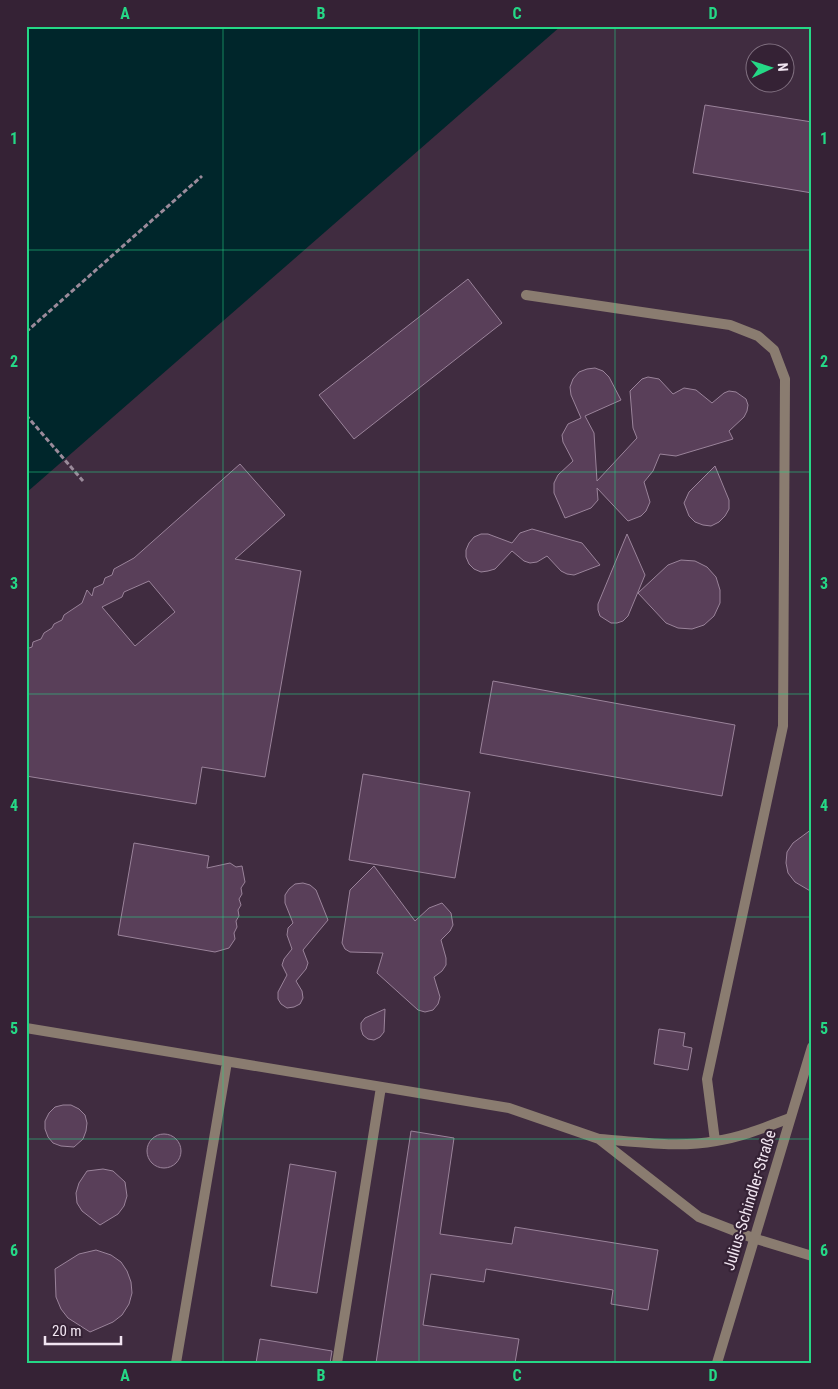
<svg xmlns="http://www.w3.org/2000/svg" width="838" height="1389" viewBox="0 0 838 1389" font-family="'Roboto Condensed',sans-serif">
	<rect width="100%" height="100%" fill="#402c40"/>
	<path fill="#00262b" d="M26,26H561L26,493Z"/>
	<path fill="#593f59" stroke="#9a839a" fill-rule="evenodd" d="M705,105L812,122V193L693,173Z
		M468,279L502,323L354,439L319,395Z
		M595,368L603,371L609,377L621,400L585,416L594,433L597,481L637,438L633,428L630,391L642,379L648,377L659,379L673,394L684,388L696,390L712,403L724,393L729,391L736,392L746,399L748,405L747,411L744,417L729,431L733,439L676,456L660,454L653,471L644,482L650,502L646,511L641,516L628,521L597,488L598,500L591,508L565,518L554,493V483L558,475L573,461L563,442L562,435L568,424L581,418L571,395L570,387L573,379L579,372L587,369Z
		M240,464L285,515L235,559L301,571L265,777L202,767L196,804L26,776V649L32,647L33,642L41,639L44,633L52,628L54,624L62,620L64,615L82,603L87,590L92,596L94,588L103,584L105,578L112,575L114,569L134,558ZM149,581L175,612L135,646L102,607L122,597L124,592Z
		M715,466L729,500V509L725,516L719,522L711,526L703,525L695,522L689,516L684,503L689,492Z
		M532,529L582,543L600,565L574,575L567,574L561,571L547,556L537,562L530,563L524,561L512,551L495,569L488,571L481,572L474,569L469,564L466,557V550L469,543L474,537L481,534H488L512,543L520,533Z
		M627,534L645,575L628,616L623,621L617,623H611L600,616L598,610V604Z
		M681,560L695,561L707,567L716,577L720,590V603L714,616L704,625L692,629L678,628L666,623L638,593L668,565Z
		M493,681L735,725L722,796L480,753Z
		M363,774L470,792L455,878L349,860Z
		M812,829V892L795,882L788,873L786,863L787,852L793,843Z
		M134,843L209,856L207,868L230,863L236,867L242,866L245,882L241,888L242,894L239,899L241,905L238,910L239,916L236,921L237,927L234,933L235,939L229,948L215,952L118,935Z
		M374,866L415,921L429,908L442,903L451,913L453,925L450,931L441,940L446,958V965L442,971L434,977L440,997L438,1004L433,1010L425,1012L418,1010L377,973L383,953L350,952L345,949L342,943L350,890Z
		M303,883L310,885L316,890L328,920L303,950L308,963L306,969L296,981L302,991L303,998L300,1004L294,1007L287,1008L281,1004L278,999V992L287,975L282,965L284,959L292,949L287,935L288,928L293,923L285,903V895L289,889L295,884Z
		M385,1009L384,1032L380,1037L374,1040L368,1039L363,1035L361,1029V1023L365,1018Z
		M659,1029L685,1033L683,1046L692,1048L688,1070L654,1064Z
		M63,1105H71L79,1109L85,1115L87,1123L86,1131L83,1139L74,1147L61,1146L53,1143L48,1137L45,1129V1121L49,1113L55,1107Z
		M411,1131L454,1138L440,1234L512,1244L515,1227L658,1250L648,1310L611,1304L613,1290L486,1269L484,1282L431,1274L423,1325L519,1339L515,1363H376Z
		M147 1151a17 17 0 1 1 34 0a17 17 0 1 1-34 0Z
		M290,1164L336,1172L317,1293L271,1286Z
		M103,1169L113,1171L125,1182L127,1196L124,1206L118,1214L100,1225L82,1211L77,1203L76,1193L79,1183L87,1171Z
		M96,1250L111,1255L121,1262L127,1271L131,1282L132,1293L129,1304L122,1315L113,1322L90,1332L68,1318L61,1309L56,1297L55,1269L79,1254Z
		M260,1339L332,1351L330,1363H256Z"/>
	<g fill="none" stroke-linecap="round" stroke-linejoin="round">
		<path stroke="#9b8b9b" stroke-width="3" stroke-dasharray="5 2.5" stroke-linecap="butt" d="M26,332L202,176
			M26,415L83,481"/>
		<path stroke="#8a7c70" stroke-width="10" d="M526,295L730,325L758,336L774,350L785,379L783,726L707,1079L715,1141
			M26,1028L509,1108L599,1139L699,1217L753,1238L812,1256
			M600,1139C638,1142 678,1148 716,1141C742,1137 766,1127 790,1118
			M176,1363L227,1062
			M337,1363L381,1087"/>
		<path stroke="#8a7c70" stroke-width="10" d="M717,1363L812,1047"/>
	</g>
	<path fill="none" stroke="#25d886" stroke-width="1" stroke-opacity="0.55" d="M223,26V1363M419,26V1363M615,26V1363M26,250H812M26,472H812M26,694H812M26,917H812M26,1139H812"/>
	<g text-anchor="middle" stroke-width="4.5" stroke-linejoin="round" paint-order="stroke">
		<g font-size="16" fill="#f1e5f1" stroke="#352235">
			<text transform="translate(749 1200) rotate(-73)" y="6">Julius-Schindler-Straße</text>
		</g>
	</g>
	<rect width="838" height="1389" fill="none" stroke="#352235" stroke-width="55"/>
	<g transform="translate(770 68) rotate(86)"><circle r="24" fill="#352235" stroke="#807080"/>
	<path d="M0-4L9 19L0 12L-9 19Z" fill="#25d886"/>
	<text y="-8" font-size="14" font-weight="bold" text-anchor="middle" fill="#f1e5f1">N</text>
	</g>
	<path d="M45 1336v8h76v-8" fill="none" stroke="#f1e5f1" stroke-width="2.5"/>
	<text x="52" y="1336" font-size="15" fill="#f1e5f1" stroke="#352235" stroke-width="4" paint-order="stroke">20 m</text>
	<rect x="28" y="28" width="782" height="1334" fill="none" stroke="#25d886" stroke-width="2"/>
	<g font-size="16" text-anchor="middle" font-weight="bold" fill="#25d886">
		<text x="125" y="19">A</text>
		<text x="321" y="19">B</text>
		<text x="517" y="19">C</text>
		<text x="713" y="19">D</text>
		<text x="14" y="144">1</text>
		<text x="824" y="144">1</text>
		<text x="14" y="367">2</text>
		<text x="824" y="367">2</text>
		<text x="14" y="589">3</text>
		<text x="824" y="589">3</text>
		<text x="14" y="811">4</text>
		<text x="824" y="811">4</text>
		<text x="14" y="1034">5</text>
		<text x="824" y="1034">5</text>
		<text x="14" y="1256">6</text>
		<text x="824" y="1256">6</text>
		<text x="125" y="1381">A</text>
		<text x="321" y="1381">B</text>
		<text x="517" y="1381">C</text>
		<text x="713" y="1381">D</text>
	</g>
</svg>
